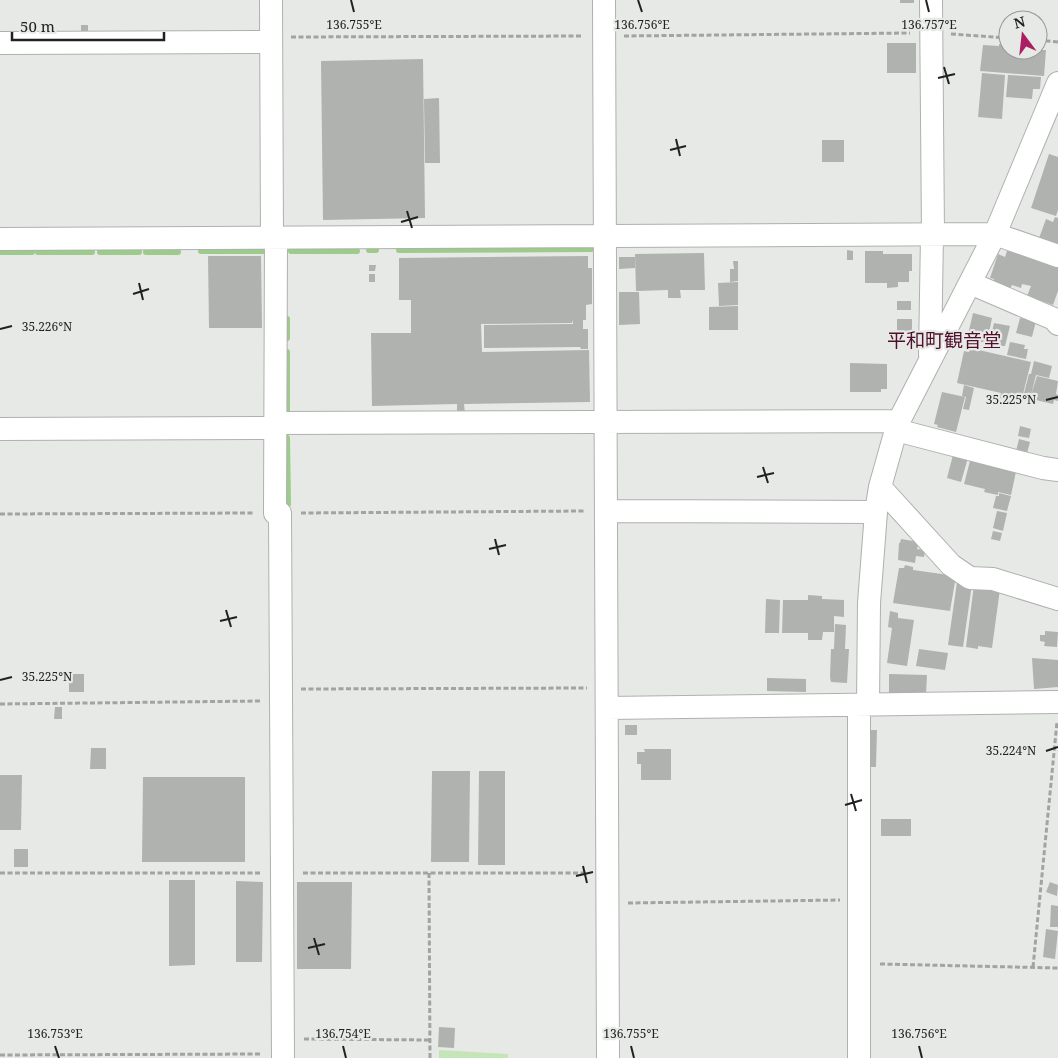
<svg xmlns="http://www.w3.org/2000/svg" width="1058" height="1058" viewBox="0 0 1058 1058" font-family="'Noto Serif','Noto Sans JP',serif">
	<rect width="100%" height="100%" fill="#e7e9e6"/>
	<path fill="#c3e5b8" d="M439,1050L508,1054V1058H439Z"/>
	<g fill="none" stroke-linecap="round" stroke-linejoin="round">
		<path stroke="#9ccb8b" stroke-width="6" d="M369,250H376
			M399,250L591,249
			M201,251H263
			M291,251H357
			M0,252H32
			M38,252H92
			M100,252H139
			M146,252H178
			M287,319V338
			M287,352V419
			M287,438L288,504"/>
	</g>
	<path fill="#afb2af" d="M900,0H914V3H900Z
		M81,25H88V33H81Z
		M887,43H916V73H887Z
		M999,44L1008,45V50H1046L1044,76L980,71L983,45L999,46Z
		M423,59L425,218L323,220L321,61Z
		M982,73L1005,75L1002,119L978,117Z
		M1008,75L1041,77L1040,89H1033L1032,99L1006,97Z
		M439,98L440,163H425L424,99Z
		M822,140H844V162H822Z
		M1049,154L1058,157V210L1056,216L1031,208Z
		M1055,217L1058,218V247L1038,241L1046,219L1053,222Z
		M1008,248L1058,265V291L1053,305L1027,296L1031,286L1022,284L1021,288L1012,285L1010,289L993,283L994,279L990,278L998,254L1005,257Z
		M847,250L853,251V260H847Z
		M865,251H883V254H912V271H909V282H898V287L887,288V283H865Z
		M704,253L705,290H680L681,298H668V290L636,291L635,254Z
		M208,256H261L262,328H209Z
		M588,256V268H592V304L586,305V320H583V329H588V349H581L580,347L484,348V325L573,324V320L572,323L481,324L482,352L589,350L590,402L464,404L465,414H457V404L372,406L371,333H411V300H399V258Z
		M619,257H635V268L619,269Z
		M733,261H738V281L730,282V269H734Z
		M369,265H376L375,271H369Z
		M369,274H375V282H369Z
		M738,282V305L719,306L718,283Z
		M619,292H639L640,324L619,325Z
		M897,301H911V310H897Z
		M738,306V330H709V307Z
		M973,313L992,318L987,343L967,339Z
		M1020,318L1036,321L1032,337L1016,333Z
		M897,319H912V334L897,333Z
		M994,323L1010,326L1005,346H1002V349L991,347L992,343H989Z
		M960,331L965,332L963,342L957,341Z
		M1010,342L1025,345L1024,349H1028L1026,359L1007,355Z
		M970,348L1031,362L1022,398L1011,395L1010,401L1000,398L1001,393L957,383L964,351L969,352Z
		M1034,361L1052,366L1049,378L1036,375L1031,395L1037,376L1058,381L1056,394L1058,395V401L1054,400L1053,404L1023,397L1029,374H1031Z
		M850,363L887,364V389H881V392H850Z
		M964,385L974,388L969,410L963,409L966,397L962,396Z
		M942,392L965,397L956,432L937,427L938,425L934,424Z
		M1020,426L1031,429L1029,438L1018,436Z
		M1019,439L1030,442L1027,453L1016,451Z
		M953,455L968,458L961,482L947,478Z
		M971,457L1017,467L1011,495L998,492V495L984,492L985,489L964,484Z
		M999,493L1011,496L1007,511L993,508L996,496H999Z
		M997,511L1007,513L1003,531L993,528Z
		M993,531L1002,533L1000,541L991,539Z
		M901,539L919,542L917,549L925,550L924,557L916,556L915,563L898,560L899,543H900Z
		M905,565L913,567V570L956,576L950,611L893,603L899,568H904Z
		M957,582L972,584L963,647L948,645Z
		M974,585L1000,589L992,648L978,646V649L966,647Z
		M808,595L822,596V599L844,600V617L834,616V632H823L822,640H808V633H782L783,600H808Z
		M766,599L780,600L779,633H765Z
		M890,611L898,613V618L914,620L907,666L887,663L892,628L888,627Z
		M835,624L846,625L845,649H849L847,683L831,682L830,677L831,649H834Z
		M1045,631L1058,632L1057,647L1044,646L1045,642L1040,641V635H1045Z
		M919,649L948,653L945,670L916,666Z
		M1032,658L1058,660V687L1034,689Z
		M69,674H84V692H69Z
		M889,674L927,675L926,694L889,693Z
		M767,678L806,679V692L767,691Z
		M55,707H62V719H54Z
		M625,725H637V735H625Z
		M869,730H877L876,767H869Z
		M91,748H106V769H90Z
		M644,749H671V780H641V764H637V752H645Z
		M432,771H470L469,862H431Z
		M479,771H505V865H478Z
		M0,775H22L21,830H0Z
		M143,777H245V862H142Z
		M881,819H911V836H881Z
		M14,849H28V867H14Z
		M169,880H195V965L169,966Z
		M236,881L263,882L262,962H236Z
		M297,882H352L351,969H297Z
		M1050,882L1058,885L1057,896L1046,892Z
		M1051,905L1058,906V927H1050Z
		M1046,929L1058,931L1055,959L1043,957Z
		M439,1027L455,1028L454,1048L438,1047Z"/>
	<g fill="none" stroke-linecap="round" stroke-linejoin="round">
		<defs>
			<path id="minor" d="M271,0L272,238
				M604,0L608,1058
				M931,0L933,234
				M0,43L271,42
				M0,239L995,234L1058,256
				M970,283L1054,319L1058,324
				M930,355L932,235
				M275,423L899,421
				M0,429L275,428
				M896,430L1043,468L1058,470
				M880,487L951,565L970,578L993,579L1058,599
				M606,511L876,512
				M275,513L276,238
				M280,513L283,1058
				M859,705V1058
				M868,705L869,603L876,512L880,487L896,430L899,421L995,234L1058,83
				M607,708L1058,702"/>
		</defs>
		<use href="#minor" stroke="#aeb1ae" stroke-width="24"/>
		<path stroke="#a2a4a1" stroke-width="3" stroke-dasharray="5 2.5" stroke-linecap="butt" d="M951,34L1008,38
			M624,36L910,33
			M291,37L583,36
			M1038,40L1058,42
			M301,513L584,511
			M0,514L254,513
			M301,689L587,688
			M0,704L262,701
			M0,873H262
			M303,873H587
			M429,873L430,1058
			M628,903L840,900
			M880,964L1058,968
			M1033,967L1057,722
			M304,1039L431,1040
			M0,1055L262,1054"/>
		<use href="#minor" stroke="#fff" stroke-width="22"/>
	</g>
	<path fill="none" stroke="#212220" stroke-width="2" d="M351,0L354,12M638,0L642,12M926,0L929,12M944,67L949,84M938,78L955,74M676,139L680,156M670,150L686,146M407,211L412,228M401,222L418,217M139,283L143,300M133,294L149,289M0,329L12,326M1046,400L1058,397M763,467L768,483M757,477L774,473M495,539L499,555M489,549L506,545M226,610L231,627M220,621L237,617M0,680L12,677M1046,751L1058,747M851,794L856,811M845,805L862,800M583,866L587,883M576,876L593,872M314,938L319,955M308,948L325,944M55,1046L59,1058M343,1046L346,1058M631,1046L634,1058M919,1046L922,1058"/>
	<g text-anchor="middle" stroke-width="4.5" stroke-linejoin="round" paint-order="stroke">
		<g font-size="19" fill="#4f0e2c" stroke="#e7e9e6">
			<text x="944" y="347">平和町観音堂</text>
		</g>
	</g>
	<g font-size="12" text-anchor="middle" fill="#212220" stroke="#e7e9e6" stroke-width="4.5" stroke-linejoin="round" paint-order="stroke">
		<text x="929" y="29">136.757°E</text>
		<text x="354" y="29">136.755°E</text>
		<text x="642" y="29">136.756°E</text>
		<text x="47" y="331">35.226°N</text>
		<text x="1011" y="404">35.225°N</text>
		<text x="47" y="681">35.225°N</text>
		<text x="1011" y="755">35.224°N</text>
		<text x="55" y="1038">136.753°E</text>
		<text x="343" y="1038">136.754°E</text>
		<text x="631" y="1038">136.755°E</text>
		<text x="919" y="1038">136.756°E</text>
	</g>
	<g transform="translate(1023 35) rotate(345)"><circle r="24" fill="#e7e9e6" stroke="#989997"/>
	<path d="M0-4L9 19L0 12L-9 19Z" fill="#aa1f61"/>
	<text y="-8" font-size="14" font-weight="bold" text-anchor="middle" fill="#212220">N</text>
	</g>
	<path d="M12 32v8h152v-8" fill="none" stroke="#212220" stroke-width="2.5"/>
	<text x="20" y="32" font-size="15" fill="#212220" stroke="#e7e9e6" stroke-width="4" paint-order="stroke">50 m</text>
</svg>
